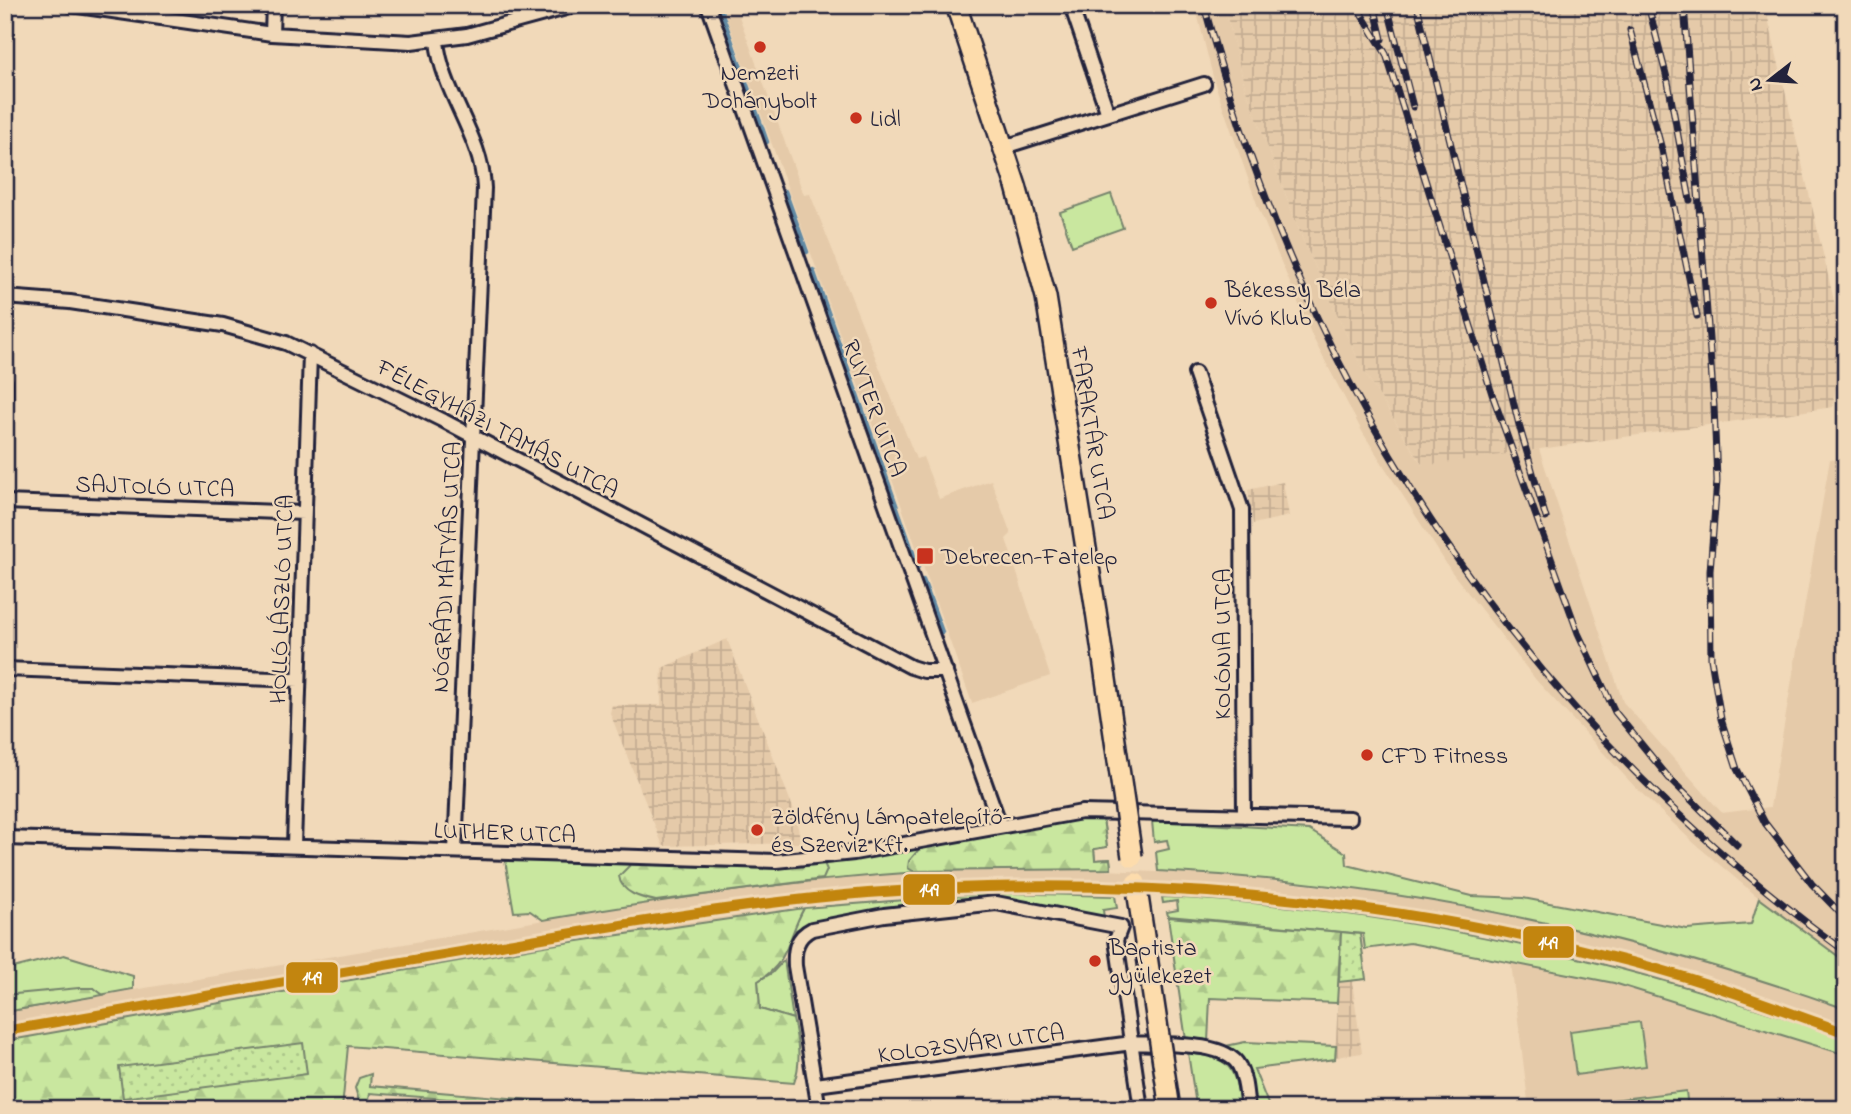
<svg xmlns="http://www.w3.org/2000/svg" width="1851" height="1114" viewBox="0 0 1851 1114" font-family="'Indie Flower',sans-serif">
	<defs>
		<pattern id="industrial-grid" width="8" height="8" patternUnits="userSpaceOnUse" patternTransform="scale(1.75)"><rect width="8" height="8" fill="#e5caa9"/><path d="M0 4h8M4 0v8" fill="none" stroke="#c4ad92"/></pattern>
		<pattern id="forest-firs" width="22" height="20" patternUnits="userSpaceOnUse" patternTransform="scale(1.75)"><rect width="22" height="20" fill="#c9e79f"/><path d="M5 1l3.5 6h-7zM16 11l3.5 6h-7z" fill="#acc68a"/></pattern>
		<pattern id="park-dots" width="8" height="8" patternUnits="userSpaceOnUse" patternTransform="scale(1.75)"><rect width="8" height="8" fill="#c9e79f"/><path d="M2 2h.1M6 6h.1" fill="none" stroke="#acc68a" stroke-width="1.8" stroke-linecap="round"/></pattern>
	</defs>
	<rect width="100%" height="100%" fill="#f1d9b9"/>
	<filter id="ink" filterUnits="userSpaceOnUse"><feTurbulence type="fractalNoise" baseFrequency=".0143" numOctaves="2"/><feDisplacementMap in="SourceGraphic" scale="14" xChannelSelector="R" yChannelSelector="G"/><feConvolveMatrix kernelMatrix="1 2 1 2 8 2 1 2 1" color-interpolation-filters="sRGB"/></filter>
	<g filter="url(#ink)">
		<path fill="#e5caa9" d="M722,5H735L804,195L810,194L916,459L923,457L939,499L991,480L1011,534L1006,539L1050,676L972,703Z
			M1195,5H1224L1245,87L1302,238L1362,368L1422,465L1539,449L1623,702L1722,813L1770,807L1830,459L1846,462V1109H1529L1511,963L1515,943L1364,916L1162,897L993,893L856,901L756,914L544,946L5,1041V1012L656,901L728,890L913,871L1045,868L1212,874L1405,896L1523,898L1687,929L1751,924L1759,898L1694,843L1635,787L1536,680L1451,571L1363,433L1313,338L1258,207L1214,81Z"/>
		<path fill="url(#industrial-grid)" d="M1224,5H1765L1842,335L1833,407L1423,466L1362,368L1302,238L1245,87Z
			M1283,482L1289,516L1253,524L1248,490Z
			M727,639L795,813L801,843L663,846L610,713L612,705H661L662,668Z
			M1352,981L1362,1053L1335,1057L1339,982Z"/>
		<path fill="#c9e79f" stroke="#76846d" stroke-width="2" d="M1111,194L1123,228L1072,246L1060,212Z
			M1103,819L1107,847L1094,849L1095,860L1110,859L1111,869C920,862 732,888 543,920L530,911L514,912L505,860L792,867L884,855L1073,820Z
			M1152,821L1309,830L1346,853L1347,865L1472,896L1523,898L1687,929L1751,924L1759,898L1846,962V1009C1624,930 1393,883 1158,871L1156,852L1169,849L1167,840L1154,842Z
			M993,893L1115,896L1117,908L1103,910L1104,918C1069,912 1033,901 998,898C970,895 808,917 791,933L804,908Z
			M1162,897C1397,907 1625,960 1846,1039V1055L1614,983L1410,943L1365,949L1363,934L1168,916L1167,912L1178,910L1177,901L1163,903Z
			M64,955L133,976V989L5,1012V970Z
			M784,960L793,1019L760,1009L758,981L772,973Z
			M1640,1022L1646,1066L1576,1075L1570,1031Z
			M1245,1042L1336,1046L1335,1059L1254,1069L1270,1109H1255C1251,1084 1251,1059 1226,1046Z
			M1188,1053C1233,1058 1234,1067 1241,1109H1204L1203,1104L1196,1105Z
			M1686,1091L1688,1109H1588L1587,1103Z"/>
		<path fill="url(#forest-firs)" stroke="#76846d" stroke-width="2" d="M1103,819L1107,847L1094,849L1095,860L1110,859L1111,869L913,871L908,868L909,861L920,848L1073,820Z
			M824,863L827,870L823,879L656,901C641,898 621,893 619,876L631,864L775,868Z
			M804,908C787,938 790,962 758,981L760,1009L793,1019C798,1042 802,1060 794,1083L348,1046L342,1109H253L252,1102L209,1109H5V1041L544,946Z
			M1168,917L1341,932L1337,1003L1210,998L1208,1042L1186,1040Z
			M79,988H94L103,995L5,1012V995Z
			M371,1074L370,1086L638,1109H576L370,1093L368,1105L359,1101L355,1088L359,1078Z"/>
		<path fill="url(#park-dots)" stroke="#76846d" stroke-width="2" d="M1341,932L1360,934L1366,979L1339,982Z
			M303,1043L307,1074L123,1098L119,1067Z"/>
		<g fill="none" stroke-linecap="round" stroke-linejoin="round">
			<path stroke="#6089a4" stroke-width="4.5" d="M720,8L767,142
				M785,191L807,252
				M813,270L918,567
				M923,580L942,632"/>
			<defs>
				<path id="minor" d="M71,5L272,34L411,42L467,35L577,5
					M708,5L1000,825
					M1071,5L1108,114
					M272,34L273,5
					M437,41C442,93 482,135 484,188L455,851
					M1004,147L1204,84
					M5,297L70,302L223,325L286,343L444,421L911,667L924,671H946
					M1195,373L1242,510L1244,816
					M5,382V397
					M5,502L304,513
					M5,669L299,680
					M5,838L776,861L854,853L1082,812L1350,818
					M294,845L310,354
					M816,1085L1132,1043C1159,1045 1225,1040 1239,1066C1246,1079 1246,1095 1248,1109
					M819,1109L795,966C794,950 796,937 812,929L884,915L996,903L1121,927L1116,940L1141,1109"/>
				<path id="primary" d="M956,5L1016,186L1046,297L1096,611"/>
			</defs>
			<use href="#minor" stroke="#22223b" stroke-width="18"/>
			<use href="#primary" stroke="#22223b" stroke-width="24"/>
			<use href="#minor" stroke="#f1d9b9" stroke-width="12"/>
			<use href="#primary" stroke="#fddcac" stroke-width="19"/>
			<defs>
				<path id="rail" d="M1204,5C1306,393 1520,716 1846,952
					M1356,5L1386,54L1492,394L1578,633L1615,712L1669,778L1737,845
					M1374,5L1382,39
					M1387,5L1413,107
					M1417,5L1519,425L1546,518
					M1648,5L1668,82L1690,200
					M1684,5L1714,406L1717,481L1710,571L1711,659L1721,719L1737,769L1765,823L1812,884L1846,919
					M1630,30L1662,150L1697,316"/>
			</defs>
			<use href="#rail" stroke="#22223b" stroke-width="7"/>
			<use href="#rail" stroke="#f1d9b9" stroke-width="4.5" stroke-dasharray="13" stroke-linecap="butt"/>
			<defs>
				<path id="primary-bridge" d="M1096,611L1132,857
					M1136,883L1170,1109"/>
			</defs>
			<use href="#primary-bridge" stroke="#22223b" stroke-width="24" stroke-linecap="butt"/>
			<use href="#primary-bridge" stroke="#fddcac" stroke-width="19"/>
			<defs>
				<path id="rail-1" d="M5,1031C169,1003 332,973 496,946C619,925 743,903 868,893C1124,873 1384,897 1632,962C1705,981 1775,1007 1846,1033"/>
			</defs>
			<use href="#rail-1" stroke="#f1d9b9" stroke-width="16"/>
			<use href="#rail-1" stroke="#c2850f" stroke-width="10"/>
		</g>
	</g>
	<g fill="#c8321e" stroke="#f1d9b9" stroke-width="2.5">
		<circle cx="760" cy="47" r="7"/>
		<circle cx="856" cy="118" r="7"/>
		<circle cx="1211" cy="303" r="7"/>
		<rect x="916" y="547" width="18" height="18" rx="3.5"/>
		<circle cx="1367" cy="755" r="7"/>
		<circle cx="757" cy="830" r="7"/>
		<circle cx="1095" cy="961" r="7"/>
	</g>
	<g text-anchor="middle" stroke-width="5" stroke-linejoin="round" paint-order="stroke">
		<g font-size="24" fill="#22223b" stroke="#f1d9b9" text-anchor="start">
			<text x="760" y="80" text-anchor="middle">Nemzeti<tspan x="760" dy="28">Dohánybolt</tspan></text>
			<text x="870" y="126">Lidl</text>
			<text x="1225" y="297">Békessy Béla<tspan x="1225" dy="28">Vívó Klub</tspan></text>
			<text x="941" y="564">Debrecen-Fatelep</text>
			<text x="1381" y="763">CFD Fitness</text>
			<text x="771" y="824">Zöldfény Lámpatelepítő-<tspan x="771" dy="28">és Szerviz Kft.</tspan></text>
			<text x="1109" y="955">Baptista<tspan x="1109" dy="28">gyülekezet</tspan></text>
		</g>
		<g font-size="24" fill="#22223b" stroke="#f1d9b9">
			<text transform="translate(875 408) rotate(70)" y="8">RUYTER UTCA</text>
			<text transform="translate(498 428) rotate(28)" y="8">FÉLEGYHÁZI TAMÁS UTCA</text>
			<text transform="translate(1093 433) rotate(81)" y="8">FARAKTÁR UTCA</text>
			<text transform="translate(155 486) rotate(2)" y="8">SAJTOLÓ UTCA</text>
			<text transform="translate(446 567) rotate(-87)" y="8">NÓGRÁDI MÁTYÁS UTCA</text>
			<text transform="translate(281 599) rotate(-88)" y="8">HOLLÓ LÁSZLÓ UTCA</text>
			<text transform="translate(1222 644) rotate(-90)" y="8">KOLÓNIA UTCA</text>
			<text transform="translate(505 832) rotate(2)" y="8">LUTHER UTCA</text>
			<text transform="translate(971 1043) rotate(-7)" y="8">KOLOZSVÁRI UTCA</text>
		</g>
	</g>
	<g stroke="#f1d9b9" stroke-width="2.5">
		<rect x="902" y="873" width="54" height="33" rx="7" fill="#c2850f"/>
		<rect x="1522" y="925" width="53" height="34" rx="7" fill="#c2850f"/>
		<rect x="285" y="961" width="54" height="33" rx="7" fill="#c2850f"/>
	</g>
	<g font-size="19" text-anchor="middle" font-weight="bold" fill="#fff">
		<text x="929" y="896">149</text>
		<text x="1548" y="949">149</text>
		<text x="312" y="984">149</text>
	</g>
	<rect width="1851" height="1114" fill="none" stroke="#f1d9b9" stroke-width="28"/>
	<rect x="14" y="14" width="1823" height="1086" fill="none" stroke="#22223b" stroke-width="2.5" filter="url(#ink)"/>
	<g transform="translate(1770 80) rotate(253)" stroke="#f1d9b9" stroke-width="5" paint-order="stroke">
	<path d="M0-5L12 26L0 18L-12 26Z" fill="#22223b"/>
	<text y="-10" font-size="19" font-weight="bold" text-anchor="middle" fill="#22223b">N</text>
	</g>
</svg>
